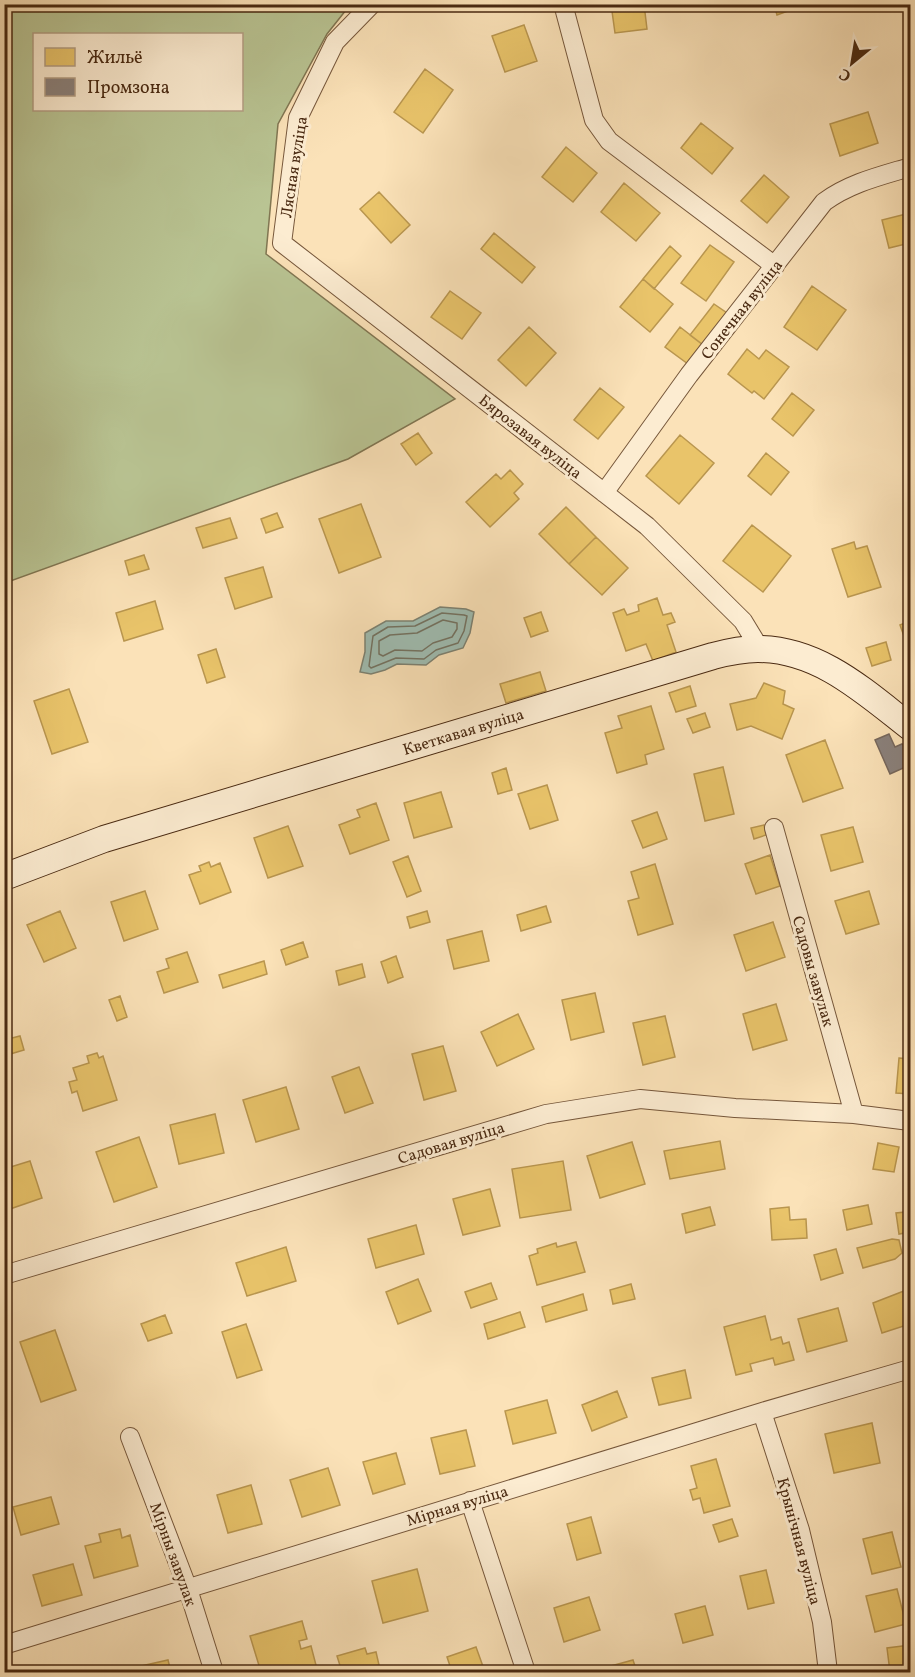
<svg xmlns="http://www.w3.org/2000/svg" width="915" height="1677" viewBox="0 0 915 1677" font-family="Vollkorn,serif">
	<rect width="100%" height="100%" fill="#fbe2b8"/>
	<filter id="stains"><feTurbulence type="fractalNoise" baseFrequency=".00333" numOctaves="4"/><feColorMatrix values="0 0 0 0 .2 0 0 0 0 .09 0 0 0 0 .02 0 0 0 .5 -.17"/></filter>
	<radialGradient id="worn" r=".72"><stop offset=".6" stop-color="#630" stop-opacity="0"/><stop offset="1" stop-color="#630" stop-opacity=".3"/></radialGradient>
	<path fill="#b9c493" stroke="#817652" stroke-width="1.5" fill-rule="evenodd" d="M5,4L350,5L327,34L278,124L266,254L455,399L348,459L5,583ZM34,34H242V110H34Z"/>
	<path fill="#9fbdb2" stroke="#7d8272" stroke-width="1.5" d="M440,607L466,609L474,612L470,633L463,648L439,655L426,665L397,664L385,670L371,674L360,672L365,652V633L386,621H413Z"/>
	<path fill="#e9c46a" stroke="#b9964f" stroke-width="1.5" d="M611,4H644L647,29L615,33Z
		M699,4H723V5L700,11Z
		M774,4H807L777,15Z
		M524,25L537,61L505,72L492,36Z
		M425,69L453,90L423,133L394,112Z
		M868,112L878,143L840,156L830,124Z
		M701,123L733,148L712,174L681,148Z
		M566,147L597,173L573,202L542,177Z
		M764,175L789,197L767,223L741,201Z
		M624,183L660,213L636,241L601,212Z
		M379,192L410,225L391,243L360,209Z
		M910,213V243L889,248L882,220Z
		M494,233L535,267L522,283L481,249Z
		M710,245L734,262L706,301L681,283Z
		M670,246L681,256L654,289L643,279Z
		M643,279L673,304L650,332L620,307Z
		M812,286L846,310L817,350L784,327Z
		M450,291L481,313L462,339L431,317Z
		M714,304L727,313L703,345L690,335Z
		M529,327L556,353L526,386L498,360Z
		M680,327L703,345L688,364L665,347Z
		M747,349L759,359L766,350L789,367L764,399L754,391L752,393L728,374Z
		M600,388L624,407L598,439L574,420Z
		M792,393L814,410L793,436L772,419Z
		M418,433L432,453L416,465L401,444Z
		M680,435L714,463L679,504L646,476Z
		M766,453L789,472L771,495L748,476Z
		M510,470L523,484L514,493L519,499L490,527L466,502L496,474L501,479Z
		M361,504L381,557L339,573L319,519Z
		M566,507L596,537L569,564L539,534Z
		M277,513L283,527L266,533L261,519Z
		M230,518L237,538L203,548L196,528Z
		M752,525L791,556L763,592L723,561Z
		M596,537L628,568L602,595L569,564Z
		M854,542L856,549L867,546L881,587L848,597L832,549Z
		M144,555L149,569L129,575L125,561Z
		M263,567L272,597L235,609L225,578Z
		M657,598L663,615L671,613L675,622L667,625L676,652L653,661L646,644L626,651L613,613L624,609L627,615L639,611L638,605Z
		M155,601L163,629L124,641L116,613Z
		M541,612L548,631L531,637L524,618Z
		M910,621V640L906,642L900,625Z
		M886,642L891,660L872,666L866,648Z
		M216,649L225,677L207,683L198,655Z
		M540,672L546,691L506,703L500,684Z
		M764,683L785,691L783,704L794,709L782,739L751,726L737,730L730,704L756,698Z
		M690,686L696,706L676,712L669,693Z
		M69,689L88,742L52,754L34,701Z
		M651,706L664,749L645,755L647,764L617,773L605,733L622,728L618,716Z
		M705,713L710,727L693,733L687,719Z
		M825,740L843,788L803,802L786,755Z
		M723,767L734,814L705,821L694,774Z
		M506,768L512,790L498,794L492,773Z
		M547,785L558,820L530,829L518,794Z
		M441,792L452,827L414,838L404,803Z
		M376,803L389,840L350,854L339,825L360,817L357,810Z
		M657,812L667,839L643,848L632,821Z
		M764,825L766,835L754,839L751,828Z
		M288,826L303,866L268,878L254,838Z
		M853,827L863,862L831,871L821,835Z
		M770,855L780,886L756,894L745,864Z
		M408,856L421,891L407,897L393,862Z
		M209,862L211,867L220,863L231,892L200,904L189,875L201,871L199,866Z
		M655,864L673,924L638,935L628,901L639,898L631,872Z
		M145,891L158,929L124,941L111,902Z
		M869,891L879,924L846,934L835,901Z
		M546,906L551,922L521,931L517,915Z
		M60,911L76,948L44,962L27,925Z
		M427,911L430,922L410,928L407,917Z
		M773,922L785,957L746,971L734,935Z
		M482,931L489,961L454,969L447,940Z
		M303,942L308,957L286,965L281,950Z
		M187,952L198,982L164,993L157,972L169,968L166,959Z
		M396,956L403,977L388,983L381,962Z
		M264,961L267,974L223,988L219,975Z
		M362,964L365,977L339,985L336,971Z
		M595,993L604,1032L571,1040L562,1000Z
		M120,996L127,1017L117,1021L109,1000Z
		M776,1004L787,1040L753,1050L743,1014Z
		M518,1014L534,1049L497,1066L481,1032Z
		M665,1016L675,1057L643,1065L633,1023Z
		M20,1036L24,1050L7,1055L4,1040Z
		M443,1046L456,1091L424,1100L412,1054Z
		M97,1053L99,1058L103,1056L117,1100L83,1111L77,1091L72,1093L69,1082L77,1080L73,1068L89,1063L87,1056Z
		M899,1058L910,1059V1094L896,1093Z
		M359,1067L373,1103L345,1113L332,1077Z
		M286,1087L299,1129L256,1142L243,1100Z
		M215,1114L224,1153L179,1164L170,1125Z
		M139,1137L157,1187L114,1202L96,1152Z
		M720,1141L725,1169L670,1179L664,1151Z
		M632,1142L645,1184L600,1198L587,1156Z
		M878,1143L899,1147L894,1172L873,1169Z
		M30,1161L42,1198L7,1210L4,1204V1169Z
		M563,1161L571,1210L520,1218L512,1169Z
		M490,1189L500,1226L463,1235L453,1199Z
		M910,1199V1232L899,1234L896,1213L905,1212L904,1200Z
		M868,1205L872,1224L847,1230L843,1210Z
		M710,1207L715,1225L686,1233L682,1214Z
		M789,1207L790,1220L806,1219L807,1238L772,1240L770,1209Z
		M416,1225L424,1254L376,1268L368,1239Z
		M892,1239L899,1240L902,1253L895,1259L863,1268L857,1248Z
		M576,1242L585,1272L537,1285L529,1256L538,1253L537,1249L556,1243L557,1247Z
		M286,1247L296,1281L247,1296L236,1263Z
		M836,1249L843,1273L821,1280L814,1255Z
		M418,1279L431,1311L398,1324L386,1292Z
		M491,1283L497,1299L471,1308L465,1292Z
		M631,1284L635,1299L613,1304L610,1290Z
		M909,1289L910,1291V1324L882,1333L873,1303Z
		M583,1294L587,1310L546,1322L542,1307Z
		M838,1308L847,1341L807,1352L798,1319Z
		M520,1312L525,1327L488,1339L484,1324Z
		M165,1315L172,1333L148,1341L141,1324Z
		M765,1316L771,1340L781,1337L783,1344L789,1342L794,1360L775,1365L773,1358L750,1364L752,1371L736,1375L724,1327Z
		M246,1324L262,1370L237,1378L222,1332Z
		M55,1330L76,1390L41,1402L20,1342Z
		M685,1370L691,1398L659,1405L652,1378Z
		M617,1391L627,1417L592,1431L582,1405Z
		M547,1400L556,1433L513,1444L505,1411Z
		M872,1423L880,1463L834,1473L825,1434Z
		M466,1430L475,1466L440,1474L431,1438Z
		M396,1453L405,1484L373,1494L363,1462Z
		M716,1459L730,1506L704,1513L700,1498L693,1500L690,1490L697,1488L691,1466Z
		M328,1468L340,1505L302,1517L290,1480Z
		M251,1485L262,1524L228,1533L217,1495Z
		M51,1497L59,1524L21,1535L13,1507Z
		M591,1517L601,1553L577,1560L567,1524Z
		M732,1519L738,1536L719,1542L713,1525Z
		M120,1529L122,1538L130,1535L138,1566L94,1578L85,1546L101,1542L99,1534Z
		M892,1532L901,1567L872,1574L863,1539Z
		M73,1564L82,1595L42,1606L33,1575Z
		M417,1569L428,1611L383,1623L372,1581Z
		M766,1570L774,1603L748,1609L740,1576Z
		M897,1589L906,1624L875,1632L866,1596Z
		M589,1597L600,1630L564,1642L554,1608Z
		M705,1606L713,1635L683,1643L675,1614Z
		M302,1621L307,1639L299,1641L301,1649L311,1646L317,1669L306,1672H261L250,1636Z
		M910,1645V1672H890L887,1648Z
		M476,1647L485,1672H452L447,1657Z
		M365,1648L367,1654L376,1652L379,1665L352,1672H342L337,1656Z
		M168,1660L171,1672H133L132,1668Z
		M633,1660L637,1672H589Z
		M379,1665L371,1668L372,1672H352Z
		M761,1666L790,1672H759Z"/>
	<path fill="#8a817c" stroke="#76675c" stroke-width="1.5" d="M889,734L895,747L902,744L910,751V765L890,774L875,740Z"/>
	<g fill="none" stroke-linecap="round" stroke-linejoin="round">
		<path stroke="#747362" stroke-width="1.5" d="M442,613L464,615L467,616L464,631L458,643L436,650L424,659L396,658L371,668L369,666L373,636L388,627L415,626Z
			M443,620L457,623V629L452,637L433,643L422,651L395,650L383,656L379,654V641L390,635L417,633Z"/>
		<defs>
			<path id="street" d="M372,4L335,42L298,118L282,243L647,526L743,621L760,649
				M563,4L594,120L609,141L775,266
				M604,493L689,375L824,202C850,183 880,176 910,167
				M774,828L854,1114
				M4,1275L546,1114L640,1099L735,1108L854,1114L910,1121
				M762,1412L800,1530L822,1622L828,1672
				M130,1437L188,1589L214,1672
				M470,1501L526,1672
				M4,1645L762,1412L910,1369"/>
			<path id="secondary" d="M4,877L104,839L713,656C728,652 742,649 758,649C819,649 865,692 910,727"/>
		</defs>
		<use href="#street" stroke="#76573b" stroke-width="20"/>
		<use href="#secondary" stroke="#492911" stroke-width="28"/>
		<use href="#street" stroke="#fcecd1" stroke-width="18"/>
		<use href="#secondary" stroke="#fcecd1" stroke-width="26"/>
	</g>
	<g text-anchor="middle" stroke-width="6" stroke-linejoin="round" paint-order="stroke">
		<g font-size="16" fill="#492911" stroke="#fcecd1">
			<text transform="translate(293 167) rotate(-81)" y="6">Лясная вуліца</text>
			<text transform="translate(741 309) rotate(-52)" y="6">Сонечная вуліца</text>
			<text transform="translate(531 436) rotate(38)" y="6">Бярозавая вуліца</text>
			<text transform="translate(463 731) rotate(-17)" y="6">Кветкавая вуліца</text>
			<text transform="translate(814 971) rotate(74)" y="6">Садовы завулак</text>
			<text transform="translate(451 1142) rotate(-17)" y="6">Садовая вуліца</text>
			<text transform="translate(457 1505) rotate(-17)" y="6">Мірная вуліца</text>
			<text transform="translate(800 1541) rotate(75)" y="6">Крынічная вуліца</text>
			<text transform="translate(174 1554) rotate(70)" y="6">Мірны завулак</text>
		</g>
	</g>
	<rect width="915" height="1677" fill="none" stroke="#fbe2b8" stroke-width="24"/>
	<rect x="6" y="6" width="903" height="1665" fill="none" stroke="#492911" stroke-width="3"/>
	<rect x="12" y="12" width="891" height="1653" fill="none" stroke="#492911" stroke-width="1.5"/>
	<rect x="33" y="33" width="210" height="78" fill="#fcecd1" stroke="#b49e84" stroke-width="1.5"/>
	<rect x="45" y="48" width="30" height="18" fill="#e9c46a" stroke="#b49e84" stroke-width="1.5"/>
	<text x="87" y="63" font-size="18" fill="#492911">Жильё</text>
	<rect x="45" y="78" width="30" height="18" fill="#8a817c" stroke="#b49e84" stroke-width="1.5"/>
	<text x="87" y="93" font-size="18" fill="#492911">Промзона</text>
	<g transform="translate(852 63) rotate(210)" stroke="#fcecd1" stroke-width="4.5" paint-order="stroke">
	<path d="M0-4.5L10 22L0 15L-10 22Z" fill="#492911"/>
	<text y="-9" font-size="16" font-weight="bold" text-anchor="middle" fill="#492911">С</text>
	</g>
	<rect width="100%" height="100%" filter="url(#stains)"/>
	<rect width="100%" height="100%" fill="url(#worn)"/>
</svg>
